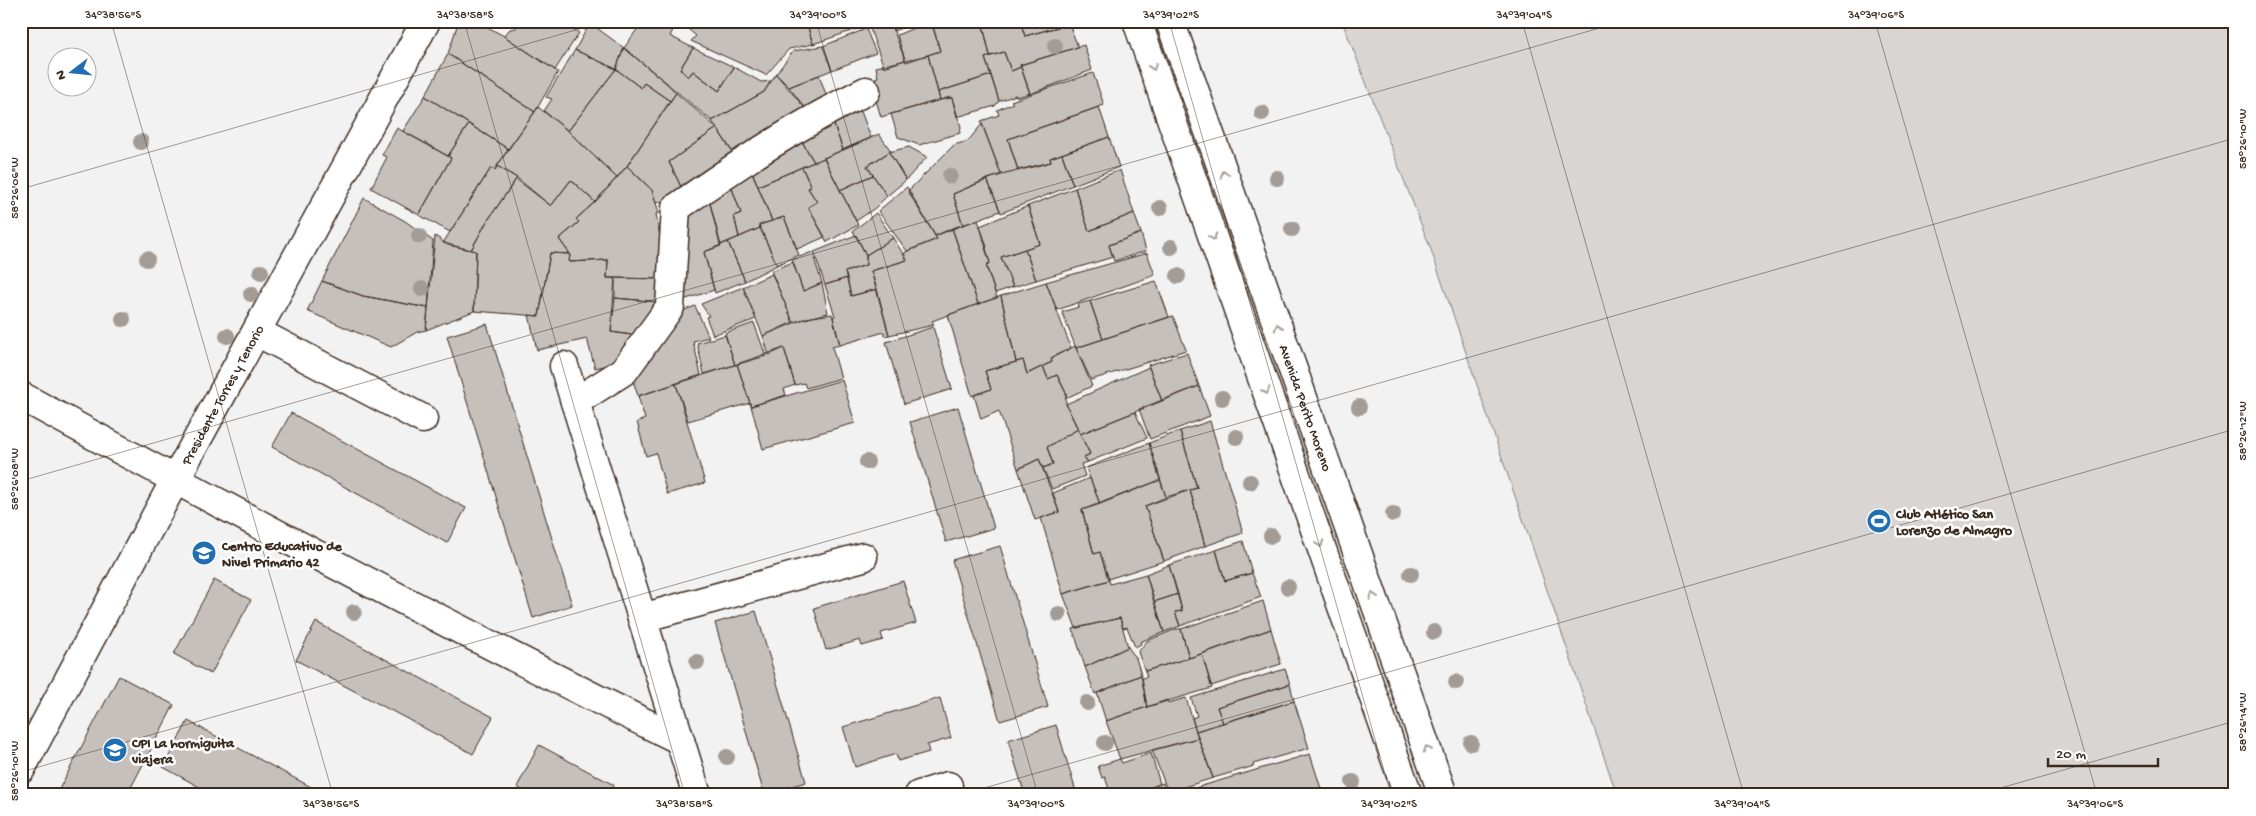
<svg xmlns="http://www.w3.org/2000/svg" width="2256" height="816" viewBox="0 0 2256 816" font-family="'Gochi Hand',sans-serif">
	<rect width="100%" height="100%" fill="#f3f2f2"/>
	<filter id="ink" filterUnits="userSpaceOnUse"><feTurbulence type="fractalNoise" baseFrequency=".02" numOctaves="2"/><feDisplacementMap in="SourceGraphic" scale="10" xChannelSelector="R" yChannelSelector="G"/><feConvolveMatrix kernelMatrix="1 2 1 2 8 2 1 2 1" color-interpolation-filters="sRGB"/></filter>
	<g filter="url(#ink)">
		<path fill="#d8d5d2" stroke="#8a8078" d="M1342,21H2235V795H1617L1430,247Z"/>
		<path fill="#c6c0bd" stroke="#3b2a1e" d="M520,21H561L579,33L555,70L504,36L510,29L516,28Z
			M643,21H660L673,30L670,36L693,48L680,69L688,77L693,71L719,91L734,67L761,82L771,81L764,92L712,121L624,48Z
			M680,21H699L688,29Z
			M699,21H806L813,44L789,49L766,75L691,41L696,36L688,29Z
			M806,21H864L866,26L813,44Z
			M867,21H890L905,60L884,67Z
			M890,21H921L893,31Z
			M931,21L940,51L906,62L897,35Z
			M950,21H982L990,56L985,58L991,75L938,92L928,55L940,51L933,26Z
			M982,21H1020L1025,36L1069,24L1078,47L1020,65L1021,67L1011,71L1004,52L990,56Z
			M1020,21H1071L1072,23L1025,36Z
			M480,23L504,36L558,72L535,112L448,54L457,26Z
			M590,23L624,48L616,69L575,50Z
			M866,29L876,53L832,70L823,46Z
			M1084,45L1092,70L1030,94L1020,65Z
			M823,46L832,70L789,87L776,74L793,51Z
			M624,48L667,83L676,93L670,101L644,83L641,88L616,69Z
			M693,48L734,67L719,91L693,71L688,77L680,69Z
			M575,50L616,69L568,131L544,111L552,99L546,97Z
			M1004,52L1011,71L1021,67L1030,93L1017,97L1016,95L999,101L985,58Z
			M448,54L535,112L508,149L425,96Z
			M928,55L940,100L881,117L870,80L878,77L876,67Z
			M616,69L641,88L644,83L670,101L627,166L617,178L568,131Z
			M1093,73L1104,105L1008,139L1018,170L1001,174L981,121L999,115L997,110L1013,103L1011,101Z
			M776,74L809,113L736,157L712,121L764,92Z
			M819,75L829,103L809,113L789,87Z
			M991,75L999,101L995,106L957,117L952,98L940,100L938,92Z
			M676,93L717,128L669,162L685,195L656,203L652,190L627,166Z
			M425,96L469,124L448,156L403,131Z
			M950,97L952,98L961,127L960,133L919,145L898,137L891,114Z
			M859,106L871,138L843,150L831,117Z
			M538,107L568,131L617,178L595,202L571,180L551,206L517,178L497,166Z
			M1099,107L1109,137L1050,158L1051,162L1018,170L1008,139Z
			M831,116L843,150L814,162L797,133Z
			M469,124L508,149L495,170L491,168L450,232L419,215L451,158L448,156Z
			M982,124L1001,174L953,194L963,225L935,236L908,191L954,145L968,141Z
			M397,128L451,158L419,215L371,188L387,157L382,155Z
			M717,128L737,160L685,195L669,162Z
			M797,133L814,162L758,186L748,162Z
			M879,134L891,151L867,166L873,175L840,190L824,158Z
			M1109,137L1119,167L1073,185L1062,154Z
			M909,147L927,157L906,180L889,152Z
			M889,152L906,180L887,196L867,166Z
			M1062,154L1073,185L1001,213L987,179L1051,162L1050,158Z
			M824,158L858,225L827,242L808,207L817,202L808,188L811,187L802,167Z
			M748,162L772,221L759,225L760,228L739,237L734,216L741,213L727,175Z
			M497,166L517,178L486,223L471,250L443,243L491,168L495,170Z
			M627,166L652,190L659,213L656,214L667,279L607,278L608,260L569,262L570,254L559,239L579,222L576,219L595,202Z
			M802,167L811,187L808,188L817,202L808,207L825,237L797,249L784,217L772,221L758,186Z
			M1120,170L1134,213L1089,231L1075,188Z
			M873,175L887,196L875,208L856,221L840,190Z
			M516,179L551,206L571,180L595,202L576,219L579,222L559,239L570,254L550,253L539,316L474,311L476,251L471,250L486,223Z
			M987,179L1000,211L963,225L953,194Z
			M729,180L741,213L734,216L739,237L720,245L708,195Z
			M907,187L937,239L907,251L878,211Z
			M1075,188L1089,231L1134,213L1141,233L1109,245L1113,257L1036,280L1025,249L1040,244L1028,206Z
			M708,195L721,246L704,252L714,290L680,301L683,212Z
			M364,198L405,221L433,241L428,308L363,296L322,281Z
			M1028,206L1040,244L1001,257L1013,287L995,293L986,265L990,263L980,226Z
			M876,213L893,238L866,255L853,231Z
			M784,217L799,255L777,265L759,225Z
			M978,220L987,247L985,248L990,263L986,265L997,298L978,304L952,228Z
			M760,228L777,265L745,281L728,242Z
			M952,228L978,304L932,321L934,325L889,335L871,271L907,260L904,253L937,239L935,236Z
			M1141,233L1146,251L1114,261L1109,245Z
			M856,235L866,255V265L845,272L847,278L825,285L814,252Z
			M435,236L448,245L476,251L474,311L426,330Z
			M893,238L907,260L871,271L877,289L851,296L845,272L866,265V255Z
			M728,242L745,281L715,293L704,252Z
			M1025,249L1036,280L1013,287L1001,257Z
			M812,252L822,283L803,291L792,260Z
			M550,253L570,254L569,262L608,260L607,278H615L611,332L633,335L618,363L595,368L587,339L537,350L529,315L539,316Z
			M1147,253L1155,275L1057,310L1046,282Z
			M793,262L803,291L822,283L828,313L793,322L771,271Z
			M772,274L793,322L763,336L743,287Z
			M615,278L664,279L660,302L615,298Z
			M847,278L851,296L877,289L889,335L885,336L884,332L840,345L833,317L835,316L825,285Z
			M322,281L363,296L428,308L426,330L417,332L391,347L307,311Z
			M1156,281L1169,317L1103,339L1090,301Z
			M1046,282L1071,348L1051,358L1052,362L1027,374L1023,360L1016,362L1001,296Z
			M743,287L756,319L713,335L706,317L709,316L701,304Z
			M1001,296L1016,362L985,371L991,389L972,396L948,315Z
			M615,298L660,302L638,336L611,332Z
			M1090,301L1103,339L1076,348L1062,312L1079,307L1078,304Z
			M695,306L709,337L693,341L701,375L638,396L631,374L668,317Z
			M832,314L840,345L832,347L841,378L806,388L804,383L795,385L784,348L769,355L763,336L806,318Z
			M1173,316L1186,350L1091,380L1076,348Z
			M754,323L766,356L735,365L725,333Z
			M487,324L572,605L533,618L447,336Z
			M933,327L952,389L904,404L886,342Z
			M725,335L735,365L704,374L697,343Z
			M1075,346L1092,386L1066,398V393L1057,375L1048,379L1043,366L1052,362L1051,358Z
			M784,348L795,385L784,389L786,395L751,406L737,364Z
			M1187,353L1199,386L1162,401L1148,365Z
			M1023,360L1027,374L1043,366L1048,379L1057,375L1066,393V404L1078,429L1047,447L1053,464L1043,468L1039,459L1018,469L999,411L981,419L974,395L991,389L985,371Z
			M737,364L750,403L688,421L676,384Z
			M1149,367L1162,401L1080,434L1066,404Z
			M842,380L855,423L763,449L751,406Z
			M676,384L705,483L667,494L656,453L646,456L637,422L645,419L638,396Z
			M1199,386L1210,416L1150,439L1139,409Z
			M958,407L994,528L946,542L910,422Z
			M1135,412L1147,438L1088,462L1084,457L1090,454L1080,434Z
			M291,413L466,508L447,543L272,447Z
			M1210,421L1243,533L1205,546L1190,490L1197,488L1180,431Z
			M1078,429L1090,454L1084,457L1088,462L1081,464L1085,476L1052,489L1043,468L1053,464L1047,447Z
			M1180,431L1197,488L1166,497L1149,443Z
			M1149,443L1160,480L1100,504L1086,468Z
			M1039,459L1059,512L1035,520L1018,469Z
			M1090,478L1100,504L1082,510L1094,554L1100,552L1109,580L1063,594L1041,518L1059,512L1053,493Z
			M1160,480L1166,497L1145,506L1164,561L1108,579L1100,552L1094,554L1082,510Z
			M1190,490L1205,546L1164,561L1145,506Z
			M1243,541L1252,573L1225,581L1216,550Z
			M1000,546L1048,707L1000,721L952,560Z
			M1216,550L1225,581L1252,573L1261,597L1180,626L1175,612L1182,611L1169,565Z
			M1169,565L1178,594L1154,602L1146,574Z
			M1146,574L1164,632L1140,642L1141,644L1135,647L1127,627L1123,628L1120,618L1076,628L1063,594L1109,580L1110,584Z
			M214,580L251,600L211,674L174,654Z
			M903,581L916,623L881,633L883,640L862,646L860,640L826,650L814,608Z
			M1178,594L1182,611L1175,612L1180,626L1164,632L1154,602Z
			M1263,601L1271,629L1189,658L1181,629Z
			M756,611L806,782L764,794L715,623Z
			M1120,618L1128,647L1085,667L1073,629Z
			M316,622L493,717L473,754L296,660Z
			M1176,629H1181L1189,658L1145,671L1138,652L1147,641Z
			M1271,629L1281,664L1211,686L1202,654Z
			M1128,647L1136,658L1141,675L1095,694L1085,667Z
			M1202,654L1212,688L1147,707L1142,678L1147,677L1145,671Z
			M1285,669L1290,684L1217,707L1223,723L1196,731L1192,718L1197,716L1191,698Z
			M1141,675L1147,707L1106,721L1097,693Z
			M119,676L174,705L127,795H56Z
			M1290,684L1294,701L1223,723L1217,707Z
			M940,698L951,738L927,745L929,752L898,761L896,754L855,767L843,727Z
			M1186,698L1198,738L1120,759L1106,721L1167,700L1168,703Z
			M1294,701L1309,748L1253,764L1254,766L1213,778L1196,731Z
			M188,721L326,795H214L163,767Z
			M1056,725L1077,795H1025L1008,740Z
			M1198,738L1213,778L1168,792L1152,750Z
			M539,745L614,785L609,795H531L517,787Z
			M1151,753L1160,784L1135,793V795H1111L1105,777L1102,778L1098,766L1120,759L1122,763Z
			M1310,754L1323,795H1198L1195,788Z
			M1163,783L1166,795H1135V793Z
			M1195,788L1198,795H1174Z"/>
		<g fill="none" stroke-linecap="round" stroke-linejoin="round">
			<defs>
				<g id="minor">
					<path d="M257,332L423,419"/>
					<path d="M564,366L697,795"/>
					<path d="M21,396C239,515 457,631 680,740"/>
					<path d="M575,402L624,371L670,307L676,208C737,165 799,124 866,91"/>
					<path d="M642,618L863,557"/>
					<path id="s1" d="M21,769L175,480L426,21"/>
					<path d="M919,795L948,786"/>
				</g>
				<g id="major">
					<path d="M1137,21L1408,795"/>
					<path id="s2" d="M1170,21L1443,795"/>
				</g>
			</defs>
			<use href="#minor" stroke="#3b2a1e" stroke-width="31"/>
			<use href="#major" stroke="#3b2a1e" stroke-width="31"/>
			<use href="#minor" stroke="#fff" stroke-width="28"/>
			<use href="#major" stroke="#fff" stroke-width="28"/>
		</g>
		<g fill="#a39c96">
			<circle cx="1055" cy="46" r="8"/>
			<circle cx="1262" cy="113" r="8"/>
			<circle cx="141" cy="142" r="8"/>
			<circle cx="950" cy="176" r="8"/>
			<circle cx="1277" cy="178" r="8"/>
			<circle cx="1160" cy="208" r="8"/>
			<circle cx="1292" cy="229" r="8"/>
			<circle cx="419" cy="236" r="8"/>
			<circle cx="1171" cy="247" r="8"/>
			<circle cx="147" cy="259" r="8"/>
			<circle cx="261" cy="272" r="8"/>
			<circle cx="1178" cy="276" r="8"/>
			<circle cx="422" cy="289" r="8"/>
			<circle cx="251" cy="294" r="8"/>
			<circle cx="123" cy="319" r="8"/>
			<circle cx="227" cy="336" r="8"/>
			<circle cx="1222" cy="398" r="8"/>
			<circle cx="1359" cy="407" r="8"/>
			<circle cx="1236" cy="437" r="8"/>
			<circle cx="867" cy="462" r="8"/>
			<circle cx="1250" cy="482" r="8"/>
			<circle cx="1393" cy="514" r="8"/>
			<circle cx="1271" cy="536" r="8"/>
			<circle cx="1411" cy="574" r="8"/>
			<circle cx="1288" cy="587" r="8"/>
			<circle cx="354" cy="612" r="8"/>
			<circle cx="1059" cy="614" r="8"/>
			<circle cx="1434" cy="632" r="8"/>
			<circle cx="697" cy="662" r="8"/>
			<circle cx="1456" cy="682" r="8"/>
			<circle cx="1087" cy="703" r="8"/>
			<circle cx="1105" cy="743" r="8"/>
			<circle cx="1471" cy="743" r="8"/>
			<circle cx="727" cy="757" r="8"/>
			<circle cx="1353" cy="782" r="8"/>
		</g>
		<defs><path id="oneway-chevron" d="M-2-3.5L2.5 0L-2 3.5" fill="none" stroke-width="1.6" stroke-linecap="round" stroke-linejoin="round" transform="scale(1.25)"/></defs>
		<g stroke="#a79f9a">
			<use href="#oneway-chevron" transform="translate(1153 67) rotate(71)"/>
			<use href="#oneway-chevron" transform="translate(1224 174) rotate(-109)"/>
			<use href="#oneway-chevron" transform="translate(1213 237) rotate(70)"/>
			<use href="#oneway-chevron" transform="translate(1278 327) rotate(-109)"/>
			<use href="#oneway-chevron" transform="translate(1266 391) rotate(71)"/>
			<use href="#oneway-chevron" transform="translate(1320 544) rotate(70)"/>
			<use href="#oneway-chevron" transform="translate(1373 596) rotate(-109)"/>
			<use href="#oneway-chevron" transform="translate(1427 749) rotate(-109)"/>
		</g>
	</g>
	<path fill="none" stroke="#3b2a1e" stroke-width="1" stroke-opacity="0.45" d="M111,21L333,795M464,21L685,795M816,21L1038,795M1169,21L1391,795M1522,21L1744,795M1875,21L2097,795M2227,21L2235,47M21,189L607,21M21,481L1624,21M21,772L2235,138M960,795L2235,429M1976,795L2235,721"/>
	<defs>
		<symbol id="stadium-disc" viewBox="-11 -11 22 22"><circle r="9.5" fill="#1f6fb2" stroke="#fff"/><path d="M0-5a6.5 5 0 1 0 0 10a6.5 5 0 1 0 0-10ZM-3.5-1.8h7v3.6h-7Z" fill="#fff"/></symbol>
		<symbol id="school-disc" viewBox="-11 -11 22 22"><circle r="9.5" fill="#1f6fb2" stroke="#fff"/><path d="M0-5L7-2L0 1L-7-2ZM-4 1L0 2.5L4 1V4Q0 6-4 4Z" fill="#fff"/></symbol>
	</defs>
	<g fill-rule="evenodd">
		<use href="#stadium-disc" x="1865" y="507" width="28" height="28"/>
		<use href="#school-disc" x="190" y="539" width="28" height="28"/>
		<use href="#school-disc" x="101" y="736" width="28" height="28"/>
	</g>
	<g text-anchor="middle" stroke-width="5" stroke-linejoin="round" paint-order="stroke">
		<g font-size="14" fill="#3b2a1e" stroke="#fff">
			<text dy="5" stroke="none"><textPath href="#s1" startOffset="425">Presidente Torres y Tenorio</textPath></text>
			<text dy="5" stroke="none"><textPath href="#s2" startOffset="410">Avenida Perito Moreno</textPath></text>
		</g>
		<g font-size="14" font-weight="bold" fill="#3b2a1e" stroke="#fff" text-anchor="start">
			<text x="1896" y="518">Club Atlético San<tspan x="1896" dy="16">Lorenzo de Almagro</tspan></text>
			<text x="222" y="550">Centro Educativo de<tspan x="222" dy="16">Nivel Primario 42</tspan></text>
			<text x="132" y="747">CPI La hormiguita<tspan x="132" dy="16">viajera</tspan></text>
		</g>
	</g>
	<rect width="2256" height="816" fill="none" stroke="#fff" stroke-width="55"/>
	<g transform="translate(72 72) rotate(254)"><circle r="24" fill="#ffffff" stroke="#b1aaa5"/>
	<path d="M0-4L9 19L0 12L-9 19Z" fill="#1f6fb2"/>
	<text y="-8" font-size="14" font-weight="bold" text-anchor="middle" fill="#3b2a1e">N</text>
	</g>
	<path d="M2048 758v8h110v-8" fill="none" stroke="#3b2a1e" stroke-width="2.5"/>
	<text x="2056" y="758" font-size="15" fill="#3b2a1e" stroke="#ffffff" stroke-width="4" paint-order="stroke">20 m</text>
	<rect x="28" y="28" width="2200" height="760" fill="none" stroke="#3b2a1e" stroke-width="2"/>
	<g font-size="12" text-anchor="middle" fill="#3b2a1e">
		<text x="113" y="18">34°38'56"S</text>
		<text x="465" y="18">34°38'58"S</text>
		<text x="818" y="18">34°39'00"S</text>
		<text x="1171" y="18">34°39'02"S</text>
		<text x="1524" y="18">34°39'04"S</text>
		<text x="1876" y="18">34°39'06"S</text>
		<text transform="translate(2242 139) rotate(-90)" y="4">58°26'10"W</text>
		<text transform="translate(14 188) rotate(-90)" y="4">58°26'06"W</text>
		<text transform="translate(2242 431) rotate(-90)" y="4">58°26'12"W</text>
		<text transform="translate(14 479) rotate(-90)" y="4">58°26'08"W</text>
		<text transform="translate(2242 722) rotate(-90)" y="4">58°26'14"W</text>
		<text transform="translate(14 771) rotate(-90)" y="4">58°26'10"W</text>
		<text x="331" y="807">34°38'56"S</text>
		<text x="684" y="807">34°38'58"S</text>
		<text x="1036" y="807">34°39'00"S</text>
		<text x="1389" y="807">34°39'02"S</text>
		<text x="1742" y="807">34°39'04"S</text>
		<text x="2095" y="807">34°39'06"S</text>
	</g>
</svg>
